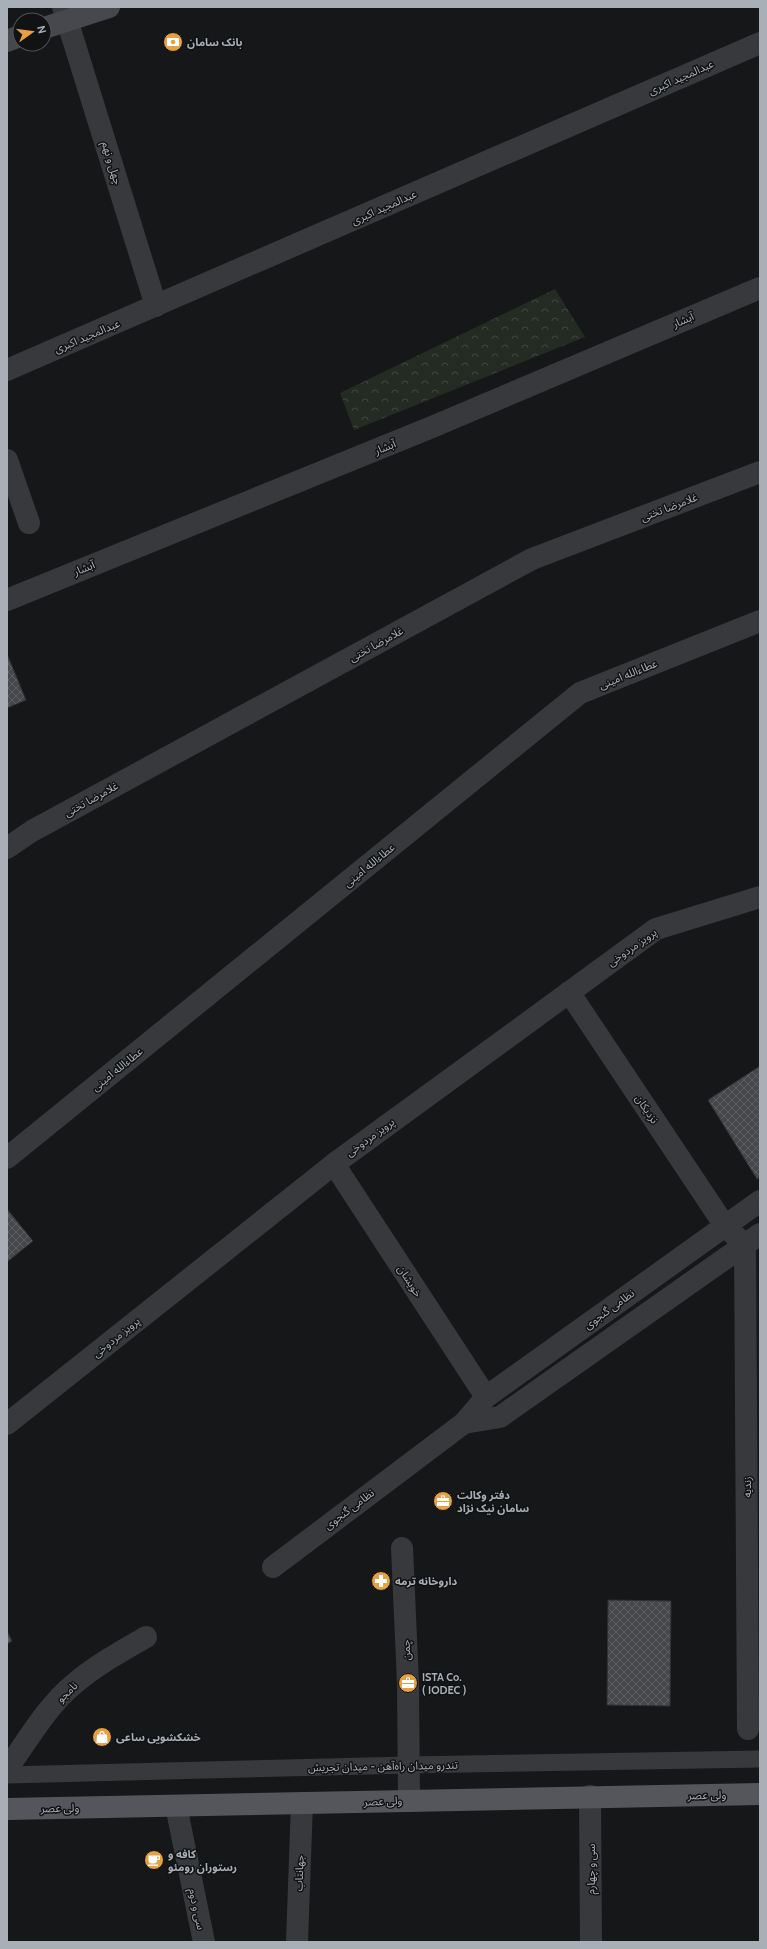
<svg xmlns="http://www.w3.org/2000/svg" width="767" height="1949" viewBox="0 0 767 1949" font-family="Cabin,'Noto Sans Arabic',sans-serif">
	<defs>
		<pattern id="park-crowns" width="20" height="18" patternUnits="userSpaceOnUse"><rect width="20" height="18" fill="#232b23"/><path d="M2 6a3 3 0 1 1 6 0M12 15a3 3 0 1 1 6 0" fill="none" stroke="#404741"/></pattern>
		<pattern id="building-cross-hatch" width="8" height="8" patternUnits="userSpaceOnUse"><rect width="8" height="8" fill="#45474b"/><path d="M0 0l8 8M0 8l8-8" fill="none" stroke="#5d5f63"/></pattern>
	</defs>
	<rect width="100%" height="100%" fill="#161718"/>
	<path fill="url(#park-crowns)" d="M555,289L585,337L354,430L340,393Z"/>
	<path fill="url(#building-cross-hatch)" stroke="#313134" d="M7,654L26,700L7,708Z
		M760,1066V1177L757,1179L708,1100Z
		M7,1209L33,1241L7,1262Z
		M608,1600L671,1601L670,1706L607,1705Z
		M7,1631L12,1641L7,1644Z"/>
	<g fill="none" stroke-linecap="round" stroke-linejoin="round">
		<path stroke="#38393d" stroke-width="17" d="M7,1775L408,1765L760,1759"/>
		<path stroke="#38393d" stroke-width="22" d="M63,7L156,306
			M7,460L29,523
			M7,600L432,427L760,288
			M7,848L32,831L532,559L760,472
			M569,992L725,1226L745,1245L748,1729
			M7,1158L580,693L760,621
			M334,1164L486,1397
			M7,1424L334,1164L656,929L760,897
			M402,1548L408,1683L409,1800
			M273,1567L464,1423
			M7,1769C28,1740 47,1706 74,1684C96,1665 122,1651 146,1637
			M590,1796L591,1942
			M176,1806L204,1942
			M297,1942L302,1803"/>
		<path stroke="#38393d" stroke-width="22" d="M7,370L760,43
			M464,1423L486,1397L760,1201
			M464,1423L500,1417L760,1234"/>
		<path stroke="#46484d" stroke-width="22" d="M44,28L109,7
			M7,41L20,36"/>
		<path stroke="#54565c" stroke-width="22" d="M7,1809L760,1794"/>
	</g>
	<defs>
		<symbol id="bank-disc" viewBox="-11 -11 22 22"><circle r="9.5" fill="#e69f41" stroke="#111213"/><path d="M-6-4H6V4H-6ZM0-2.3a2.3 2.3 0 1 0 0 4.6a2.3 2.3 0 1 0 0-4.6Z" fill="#fff"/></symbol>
		<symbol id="office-disc" viewBox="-11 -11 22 22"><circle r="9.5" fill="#e69f41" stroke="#111213"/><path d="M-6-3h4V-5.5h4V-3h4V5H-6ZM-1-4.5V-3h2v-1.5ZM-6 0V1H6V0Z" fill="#fff"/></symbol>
		<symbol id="pharmacy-disc" viewBox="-11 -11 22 22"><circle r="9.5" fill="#e69f41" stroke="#111213"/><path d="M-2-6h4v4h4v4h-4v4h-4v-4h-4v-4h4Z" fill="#fff"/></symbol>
		<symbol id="shop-disc" viewBox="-11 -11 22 22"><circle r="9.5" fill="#e69f41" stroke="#111213"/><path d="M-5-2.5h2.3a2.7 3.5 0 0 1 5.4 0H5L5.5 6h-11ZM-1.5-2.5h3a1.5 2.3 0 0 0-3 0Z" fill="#fff"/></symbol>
		<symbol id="cafe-disc" viewBox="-11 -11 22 22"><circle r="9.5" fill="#e69f41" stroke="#111213"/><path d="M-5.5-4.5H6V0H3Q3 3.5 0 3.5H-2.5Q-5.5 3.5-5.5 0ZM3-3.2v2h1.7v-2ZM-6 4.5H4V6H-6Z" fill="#fff"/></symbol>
	</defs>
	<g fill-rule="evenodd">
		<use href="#bank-disc" x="162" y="31" width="22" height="22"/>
		<use href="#office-disc" x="432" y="1490" width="22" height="22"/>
		<use href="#pharmacy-disc" x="370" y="1570" width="22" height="22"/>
		<use href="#office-disc" x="397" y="1672" width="22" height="22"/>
		<use href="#shop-disc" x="91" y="1726" width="22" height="22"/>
		<use href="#cafe-disc" x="143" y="1849" width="22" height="22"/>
	</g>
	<g text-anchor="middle" stroke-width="3" stroke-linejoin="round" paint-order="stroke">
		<g font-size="11" font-weight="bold" fill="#a9afb7" stroke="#111213" text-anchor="start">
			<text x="187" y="46">بانک سامان</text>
			<text x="457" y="1499">دفتر وکالت<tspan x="457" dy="13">سامان نیک نژاد</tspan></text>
			<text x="395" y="1585">داروخانه ترمه</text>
			<text x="422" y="1681">ISTA Co.<tspan x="422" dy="13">( IODEC )</tspan></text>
			<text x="116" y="1741">خشکشویی ساعی</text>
			<text x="168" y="1858">کافه و<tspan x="168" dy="13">رستوران رومئو</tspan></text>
		</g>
		<g font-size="11" fill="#a9afb7" stroke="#111213">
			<text transform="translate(681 77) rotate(-24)" y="4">عبدالمجید اکبری</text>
			<text transform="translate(112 163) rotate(73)" y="4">چهل و نهم</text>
			<text transform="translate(384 207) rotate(-24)" y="4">عبدالمجید اکبری</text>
			<text transform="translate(683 320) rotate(-23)" y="4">آبشار</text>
			<text transform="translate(87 336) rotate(-23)" y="4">عبدالمجید اکبری</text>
			<text transform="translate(385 447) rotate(-22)" y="4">آبشار</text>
			<text transform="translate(669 507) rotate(-21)" y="4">غلامرضا تختی</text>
			<text transform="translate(84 568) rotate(-22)" y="4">آبشار</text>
			<text transform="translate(376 644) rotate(-29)" y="4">غلامرضا تختی</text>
			<text transform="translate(628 674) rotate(-22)" y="4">عطاءالله امینی</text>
			<text transform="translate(91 799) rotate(-29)" y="4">غلامرضا تختی</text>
			<text transform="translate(369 865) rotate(-39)" y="4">عطاءالله امینی</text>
			<text transform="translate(632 947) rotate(-35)" y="4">پرویز مردوخی</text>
			<text transform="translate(117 1069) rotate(-39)" y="4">عطاءالله امینی</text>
			<text transform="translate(647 1109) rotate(56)" y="4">نزدیکان</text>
			<text transform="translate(370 1137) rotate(-36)" y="4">پرویز مردوخی</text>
			<text transform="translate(410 1281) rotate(57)" y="4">خویشان</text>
			<text transform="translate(609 1309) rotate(-36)" y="4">نظامی گنجوی</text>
			<text transform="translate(116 1337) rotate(-39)" y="4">پرویز مردوخی</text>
			<text transform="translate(747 1487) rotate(-90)" y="4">زندیه</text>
			<text transform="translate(349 1509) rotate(-37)" y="4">نظامی گنجوی</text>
			<text transform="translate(406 1650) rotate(-92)" y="4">چمن</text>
			<text transform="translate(67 1692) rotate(-44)" y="4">نامجو</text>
			<text transform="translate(383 1766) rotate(-1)" y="4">تندرو میدان راه‌آهن - میدان تجریش</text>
			<text transform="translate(707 1795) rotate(-1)" y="4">ولی عصر</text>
			<text transform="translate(383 1801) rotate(-2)" y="4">ولی عصر</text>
			<text transform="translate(60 1808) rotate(-1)" y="4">ولی عصر</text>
			<text transform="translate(591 1869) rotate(-90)" y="4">سی و چهارم</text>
			<text transform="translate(299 1873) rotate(-88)" y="4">جهانتاب</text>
			<text transform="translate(197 1909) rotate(78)" y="4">سی و دوم</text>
		</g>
	</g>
	<rect width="767" height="1949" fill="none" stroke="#a9afb7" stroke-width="16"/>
	<g transform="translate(32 32) rotate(76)"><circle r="19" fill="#111213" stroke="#4e5155"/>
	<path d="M0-3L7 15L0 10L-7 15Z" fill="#e69f41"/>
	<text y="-6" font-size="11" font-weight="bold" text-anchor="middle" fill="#a9afb7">N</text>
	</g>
</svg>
